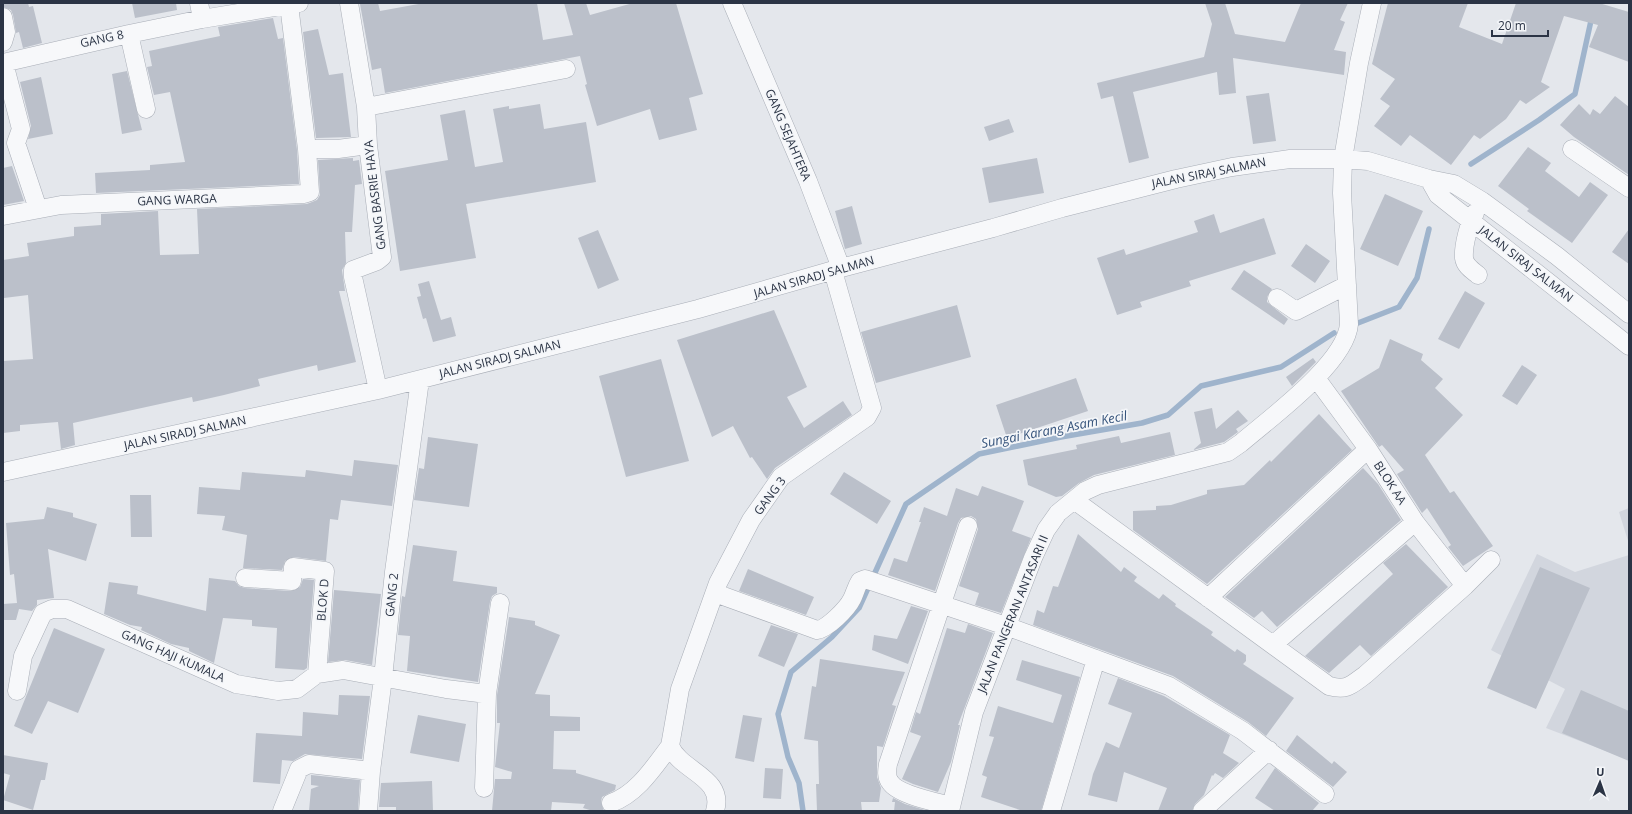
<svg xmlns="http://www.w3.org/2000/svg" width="1632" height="814" viewBox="0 0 1632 814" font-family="'Open Sans',sans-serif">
	<rect width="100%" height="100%" fill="#e4e7ec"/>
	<path fill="#d2d6de" d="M1629,508V544L1619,512Z
		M1537,554L1575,572L1629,555V760L1546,728L1565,689L1491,650Z"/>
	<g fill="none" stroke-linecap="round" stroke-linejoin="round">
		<path stroke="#9fb4cc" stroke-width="5.5" d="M1471,164L1539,120L1575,94L1592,16
			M1358,323L1399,307L1417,278L1429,229
			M803,811L799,783L788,757L778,714L791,672L832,637L859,608L906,504L979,454L1061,437L1142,423L1168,415L1201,386L1281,367L1334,333"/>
	</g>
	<path fill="#bbc0ca" d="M3,3H28L29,7L33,6L42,43L23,48L19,32L16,33L13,15L11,10L3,7Z
		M132,3H176L177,10L135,18Z
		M365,3H378L380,11L424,3H537L543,40L573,35L564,3H586L590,15L633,3H676L703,94L689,98L697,130L659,140L650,109L597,126L585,85L587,84L580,56L385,93L381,68L372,70L360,4Z
		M1205,3H1225L1235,34L1285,42L1301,3H1348L1340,20L1345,22L1334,50L1346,52L1344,75L1233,58L1236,93L1219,95L1217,72L1133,92L1149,158L1129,163L1113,96L1101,99L1097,83L1204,57L1212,24Z
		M1388,3H1468L1459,27L1502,44L1516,3H1599L1629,12V62L1589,47L1598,25L1564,16L1541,82L1550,87L1526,104L1520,100L1506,119L1480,139L1474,135L1451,165L1410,135L1401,146L1374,126L1390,106L1380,99L1395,79L1372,64Z
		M273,18L278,39L283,38L297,150L299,184L96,193L95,173L150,170V165L185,162L170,92L154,95L147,67L152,66L149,51L220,36L218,27Z
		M318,29L329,75L343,73L351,137L316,138L303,32Z
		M127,71L142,130L122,134L112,74Z
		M41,77L53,134L28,139L31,126L20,82Z
		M1269,93L1276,141L1253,144L1246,96Z
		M1615,96L1629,107V175L1574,137L1560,125L1579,104L1590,115L1593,109L1600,114Z
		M540,104L544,129L586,122L596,182L466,204L476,258L400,271L385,171L448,160L440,115L465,110L475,167L503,162L493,109L509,106V109Z
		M1009,119L1014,132L989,141L984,127Z
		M1528,147L1551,163L1545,171L1579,197L1590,182L1608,195L1572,243L1527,211L1529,209L1498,186Z
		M353,158V161L359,160L362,184L355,185L352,232H345L346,263L342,270L345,291H339L356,362L318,371L317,365L258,379L260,386L224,395L193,402L192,397L73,423L75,445L61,449L58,422L20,425V431L3,433V361L33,359L28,295L4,298L3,260L29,256L27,243L74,236V227L101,225V214L158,211L160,255L199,254L197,209L307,204L317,200L320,195L318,160Z
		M1037,158L1044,193L989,203L982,168Z
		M12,166L24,201L3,205V168Z
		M1385,194L1423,211L1398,266L1360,249Z
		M852,206L862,244L845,249L835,211Z
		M1214,214L1220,233L1264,218L1276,254L1189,281L1191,286L1140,302L1142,307L1117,315L1097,258L1124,249L1126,255L1198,232L1194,221Z
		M1629,229V264L1612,252Z
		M598,230L619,280L598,289L578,238Z
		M1306,244L1330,261L1315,283L1291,266Z
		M1244,270L1272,289L1267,297V302L1288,319L1284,325L1231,289Z
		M429,281L441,320L451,317L456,336L433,342L426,318L423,319L417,297L421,296L418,284Z
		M1465,291L1485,303L1459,349L1438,339Z
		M957,305L971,357L876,383L861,332Z
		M774,310L807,387L787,397L804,428L843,401L852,415L775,468L767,479L752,457L750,458L733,426L712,437L677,340Z
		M1390,339L1423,354L1421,360L1443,379L1435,388L1463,415L1425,455L1450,493L1454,491L1493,546L1463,566L1448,547L1451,545L1427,508L1422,513L1397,474L1404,470L1382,445L1379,447L1341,391L1379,368Z
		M1313,358L1316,362L1292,386L1286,377Z
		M661,359L689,461L626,477L599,376Z
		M1522,365L1537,375L1517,405L1502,396Z
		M1076,378L1088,411L1007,438L996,405Z
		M1212,408L1216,429L1238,410L1248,421L1236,429L1238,432L1224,442L1193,450L1201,443L1194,412Z
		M1319,414L1352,450L1207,584L1133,530V511L1156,510V506L1171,505L1207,494V490L1244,485L1270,460L1271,462Z
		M1170,432L1175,455L1094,475L1079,483L1062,496L1056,497L1028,485L1023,460L1077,449L1076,445L1119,436L1121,443Z
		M428,437L478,444L469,507L414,500L419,468L424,469Z
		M354,460L398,465L392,506L341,500L338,520L330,519L326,561L294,557L285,561L282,570L243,568L247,535L222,530L225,516L197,514L199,487L240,490L242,472L305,477L306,470L352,476Z
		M1363,468L1378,484L1401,520L1277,627L1262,611L1254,618L1225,597Z
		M844,472L891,501L877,524L830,494Z
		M982,486L1024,501L1012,531L1031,538L1001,613L975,605L979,593L959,586L978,529L976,519L971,516L961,518L958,523L935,591L888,575L894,558L907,562L921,522H919L924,507L947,516L956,488L978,496Z
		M130,495H151L152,537H131Z
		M47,507L73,513V517L97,524L86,561L48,549L54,598L37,600V605L32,611L19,609L16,620H3V604L17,603L14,574L10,575L6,523L44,519Z
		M1078,534L1121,572L1124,567L1137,577L1134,581L1159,599L1163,594L1176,604L1175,606L1213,632L1211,635L1235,652L1237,649L1246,655V661L1243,664L1294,698L1266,736L1248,722L1173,676L1033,625L1037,610L1044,613L1053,586L1058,587Z
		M1406,544L1448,587L1371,656L1360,645L1329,673L1305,656L1393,574L1383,563Z
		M413,545L457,551L453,581L497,587V593L492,596L490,602L478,682L407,671L410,636L398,635L402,596L405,597Z
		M1540,567L1590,588L1536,709L1487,688Z
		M748,569L814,597L806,615L739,591Z
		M209,578L235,581L239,586L244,588L291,591L300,587L303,579L314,580L307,668L304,670L275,668L277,628L252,626V620L223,618L214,663L189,651V648L171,644L141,630L142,627L130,625L104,614L109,582L138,586L137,594L206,611Z
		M334,590L381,594L372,665L345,660L328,662Z
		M911,606L928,611L908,664L872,650L874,635L897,639Z
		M509,617L535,621V625L560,635L535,694L550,695V716L580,717V731H554L553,769L576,770V773L616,785L615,790L602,797L601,802L604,811H593L583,808L585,804L552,802L551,811H492L495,779H511L512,772L495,767L500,723H497V695Z
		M968,624L993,633L958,725H960L951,762L938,792L913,784L902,779L921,736L910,732L916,712L920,714L947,628L965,633Z
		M771,625L798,634L784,667L758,656Z
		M54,628L105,649L78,713L48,701L32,734L14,726Z
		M820,659L905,672L892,705L896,706L883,747L877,746V777L881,788L879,802H861L862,811H817L816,784H819L818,741L804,739L812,686L816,687Z
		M1022,660L1080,677L1041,811H1023L981,797L987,777L982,775L994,737L989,736L998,706L1053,723L1062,695L1016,680Z
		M1118,678L1164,696L1230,735L1223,753L1239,763L1223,778L1215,773L1213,776L1212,775L1204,795L1195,804L1192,811H1158L1167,788L1124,772L1117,802L1088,795L1093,774L1106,742L1119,748L1132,713L1108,704Z
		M1581,690L1629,711V761L1562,733Z
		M339,695L370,696L362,759L305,754L293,761L282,760L280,784L253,782L256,733L302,736L303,712L338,715Z
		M418,715L466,724L459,762L410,753Z
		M743,715L762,718L754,762L735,758Z
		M1297,735L1332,764L1334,761L1347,772L1333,787L1286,751Z
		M3,755L48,763L45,780H41L33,810L3,800L10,775L3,773Z
		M765,768L783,769L781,799L763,798Z
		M1275,768L1319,803L1312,811H1275L1255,798Z
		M311,775L360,780L358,811H309L311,789L319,786L311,785Z
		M432,781L433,811H396V807H379L381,783Z
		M893,798L905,804L928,811H894L895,802H892Z"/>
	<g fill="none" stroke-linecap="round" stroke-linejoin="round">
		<defs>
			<path id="minor" d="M199,3L202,19
				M349,3L366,107L368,145L382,257L377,261L353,270V277L378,390
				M732,3L808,181L841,268
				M3,17L6,32L3,42
				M129,34L146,109
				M3,63L129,34L202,19L299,3
				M4,63L21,129L16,143L38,209
				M366,107L566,69
				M307,149H338L368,145
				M1572,149L1629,188
				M1429,179L1438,195L1629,346
				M1475,213C1469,223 1463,246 1464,258C1465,266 1472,270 1478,275
				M3,216L61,205L304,194L310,192L307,149L289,5
				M1277,298L1296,311L1347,285
				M1316,378L1368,449L1415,522L1465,586
				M3,472L378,390L698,309L841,268L993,228L1062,208L1176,179L1232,167L1290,159H1343L1368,161L1429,179L1454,184L1482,201L1557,256L1629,314
				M1074,500L1329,686C1347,691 1351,685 1365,675L1465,586L1491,560
				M245,578L292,581L293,567L325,571L317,674
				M715,593L817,630C827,629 847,609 852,599C855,593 856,587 860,581L865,579L1006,626L1169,686L1243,731L1325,794
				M1208,598L1368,449
				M1274,644L1415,522
				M17,691L23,656L43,613L52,609H67L236,684L278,691L297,689L317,674L343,670L446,689L487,694
				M484,788L487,694L500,603
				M611,803C637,794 654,767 670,746
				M951,806C936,802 898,795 890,782C886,777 887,770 888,764L968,526
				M282,811L299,769L309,764L371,771
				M368,811L371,771L383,678L394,572L420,380
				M715,811C725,777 681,772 670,746L680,689L718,583L751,520L781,477L867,417L872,408L833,271
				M950,811L974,712L1033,558L1046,530L1058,513L1085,491L1098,485L1228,452L1241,443C1270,418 1346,363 1349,324L1342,193L1343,159L1359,63L1372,3
				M1051,811L1096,659
				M1202,811L1269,750"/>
		</defs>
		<use href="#minor" stroke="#a9aeb7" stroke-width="19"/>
		<use href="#minor" stroke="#f7f8fa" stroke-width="18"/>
	</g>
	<g text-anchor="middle" stroke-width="3.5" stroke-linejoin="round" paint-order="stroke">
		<g font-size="12" fill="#2b3445" stroke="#f4f6f9">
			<text transform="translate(102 39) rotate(-12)" y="4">GANG 8</text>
			<text transform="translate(788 135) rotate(67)" y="4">GANG SEJAHTERA</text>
			<text transform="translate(1209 173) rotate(-11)" y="4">JALAN SIRAJ SALMAN</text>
			<text transform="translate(375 195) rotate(-97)" y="4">GANG BASRIE HAYA</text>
			<text transform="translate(177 200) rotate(-2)" y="4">GANG WARGA</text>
			<text transform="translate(1526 264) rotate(38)" y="4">JALAN SIRAJ SALMAN</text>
			<text transform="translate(814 277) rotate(-16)" y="4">JALAN SIRADJ SALMAN</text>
			<text transform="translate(500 359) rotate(-14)" y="4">JALAN SIRADJ SALMAN</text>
			<text transform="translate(185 433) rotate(-12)" y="4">JALAN SIRADJ SALMAN</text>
			<text transform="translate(1390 483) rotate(57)" y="4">BLOK AA</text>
			<text transform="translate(770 496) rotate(-53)" y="4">GANG 3</text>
			<text transform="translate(392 595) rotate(-84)" y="4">GANG 2</text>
			<text transform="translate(323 600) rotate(-85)" y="4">BLOK D</text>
			<text transform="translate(1013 614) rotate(-68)" y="4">JALAN PANGERAN ANTASARI II</text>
			<text transform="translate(173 656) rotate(24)" y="4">GANG HAJI KUMALA</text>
		</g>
		<g font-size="13" font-style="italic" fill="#34527a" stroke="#f4f6f9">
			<text transform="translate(1054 429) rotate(-11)" y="5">Sungai Karang Asam Kecil</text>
		</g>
	</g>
	<rect width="1632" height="814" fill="none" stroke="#2b3445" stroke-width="8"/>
	<g transform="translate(1600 782) rotate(2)" stroke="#f4f6f9" stroke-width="3" paint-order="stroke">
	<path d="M0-3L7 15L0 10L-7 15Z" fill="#2b3445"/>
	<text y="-6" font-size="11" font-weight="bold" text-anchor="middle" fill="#2b3445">U</text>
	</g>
	<path d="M1492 30v6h56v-6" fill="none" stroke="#2b3445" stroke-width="2"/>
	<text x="1498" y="30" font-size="12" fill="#2b3445" stroke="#f4f6f9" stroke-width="3" paint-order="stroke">20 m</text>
</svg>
